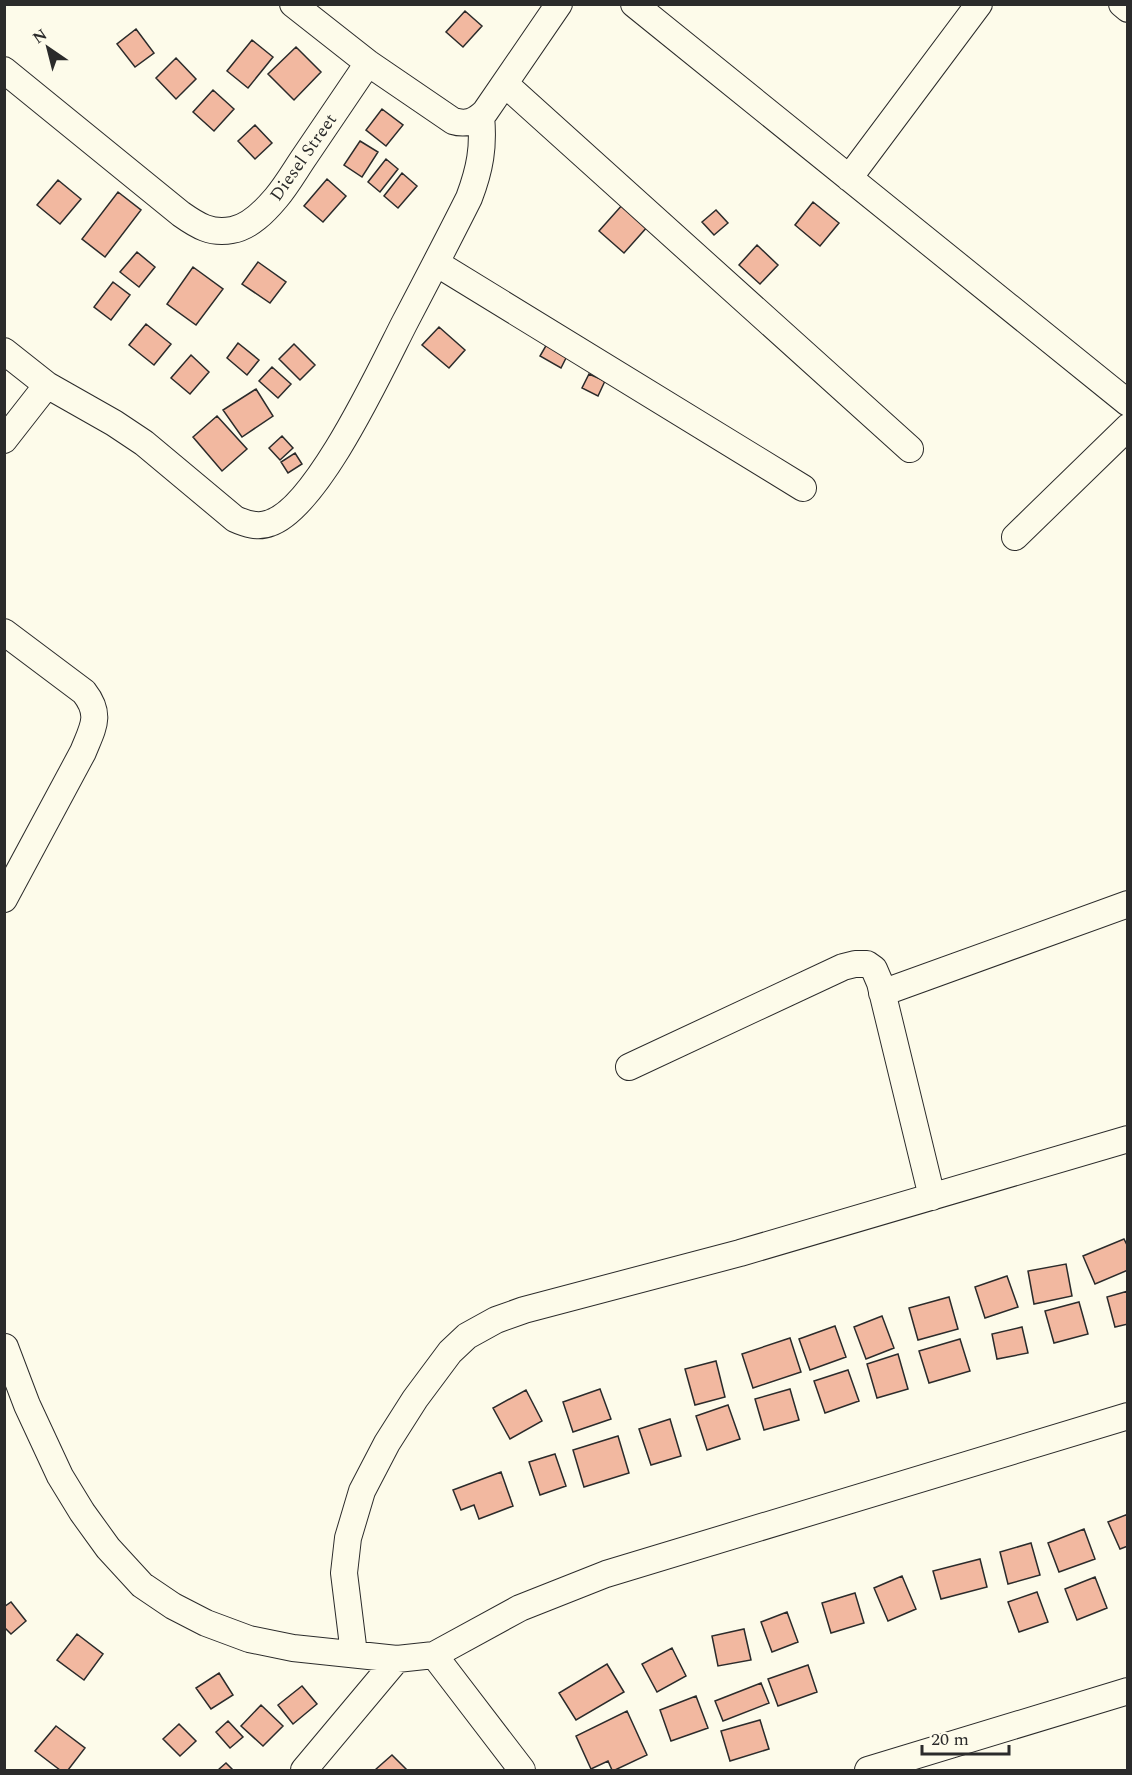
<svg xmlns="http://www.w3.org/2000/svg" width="1132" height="1775" viewBox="0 0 1132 1775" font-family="Spectral,serif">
	<rect width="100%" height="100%" fill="#fdfbea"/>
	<path fill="#f2b8a0" stroke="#2b2b2b" stroke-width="1.5" d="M465,11L482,26L463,47L446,32Z
		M136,29L154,53L135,67L117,44Z
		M252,40L273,57L248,88L227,71Z
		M296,47L321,72L294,100L268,74Z
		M176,58L196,79L176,99L156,78Z
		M213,90L234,109L214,131L193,112Z
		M382,109L403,125L386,146L366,130Z
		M255,125L272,143L255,159L238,141Z
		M360,141L378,152L362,177L344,165Z
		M386,159L398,169L380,192L368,182Z
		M402,173L417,186L398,208L384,196Z
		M327,179L346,196L323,222L304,206Z
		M58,180L81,199L60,224L37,205Z
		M118,192L141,210L105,257L82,239Z
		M813,202L839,223L820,246L795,225Z
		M623,204L648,226L624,253L599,231Z
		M716,210L728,223L714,235L702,222Z
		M757,245L778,265L760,284L739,265Z
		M137,252L155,267L139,287L120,272Z
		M258,262L286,282L270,303L242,284Z
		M193,267L223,289L196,325L167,304Z
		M113,282L130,295L111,320L94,307Z
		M146,324L171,344L154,365L129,345Z
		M439,327L465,350L449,368L422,345Z
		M551,337L571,348L561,368L540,356Z
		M238,343L259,360L247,375L227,358Z
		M294,344L315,365L300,380L279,359Z
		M191,355L209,372L190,394L171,378Z
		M272,367L291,384L278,398L259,381Z
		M589,374L605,381L598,396L582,388Z
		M256,389L273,416L242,437L223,410Z
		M217,416L247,449L222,471L193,437Z
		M282,436L293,448L280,460L269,448Z
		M295,453L302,464L288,473L281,462Z
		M1124,1239L1128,1247V1270L1095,1284L1083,1256Z
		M1066,1264L1072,1296L1034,1304L1028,1271Z
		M1007,1276L1018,1307L985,1318L975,1287Z
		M1128,1291V1324L1115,1327L1107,1297Z
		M949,1297L958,1329L918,1340L909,1308Z
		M1079,1302L1088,1334L1054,1343L1045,1311Z
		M882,1316L894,1348L866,1359L854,1327Z
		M835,1326L846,1357L810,1370L799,1339Z
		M1022,1327L1028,1353L997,1359L992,1334Z
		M790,1338L801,1372L753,1388L742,1354Z
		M960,1339L970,1371L929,1383L919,1351Z
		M898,1354L908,1389L877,1398L867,1364Z
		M716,1361L725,1397L695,1405L685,1369Z
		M848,1370L859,1401L825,1413L814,1381Z
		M600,1389L611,1419L573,1432L563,1402Z
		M790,1389L799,1420L764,1430L755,1399Z
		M526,1390L542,1421L510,1439L493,1408Z
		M728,1405L740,1439L707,1450L696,1416Z
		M670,1419L681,1456L651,1465L639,1429Z
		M618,1436L629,1473L584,1487L573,1450Z
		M555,1454L566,1486L540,1495L529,1462Z
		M501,1472L513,1506L479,1519L474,1505L461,1510L453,1490Z
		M1128,1514V1546L1120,1549L1108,1522Z
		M1084,1529L1095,1559L1059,1572L1048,1543Z
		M1031,1543L1040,1575L1008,1584L1000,1552Z
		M980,1559L987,1587L941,1599L933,1571Z
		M902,1576L916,1609L888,1621L874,1588Z
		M1095,1577L1107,1608L1077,1620L1065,1589Z
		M1037,1592L1048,1622L1019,1632L1008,1602Z
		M855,1593L864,1623L831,1633L822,1603Z
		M11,1602L26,1621L11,1634L4,1627V1607Z
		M787,1612L798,1642L772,1652L761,1622Z
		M744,1629L751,1660L718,1666L712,1636Z
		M77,1634L103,1654L84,1680L57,1660Z
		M672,1648L686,1676L657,1692L642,1664Z
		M607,1664L624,1692L576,1720L559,1693Z
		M808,1665L817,1692L778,1706L768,1679Z
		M219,1673L233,1695L211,1709L196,1688Z
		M761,1683L769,1703L723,1721L715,1701Z
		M302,1686L317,1704L293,1724L278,1705Z
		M696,1696L708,1728L671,1741L660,1710Z
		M261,1705L283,1726L263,1746L241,1726Z
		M627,1711L647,1755L615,1770H612L608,1761L591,1769L576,1736Z
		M760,1720L769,1749L730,1761L721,1731Z
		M228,1721L243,1737L230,1748L216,1732Z
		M179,1724L196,1741L180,1756L163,1739Z
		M56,1726L85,1748L68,1770H60L35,1751Z
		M392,1755L407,1770H375Z
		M226,1763L233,1770H218Z"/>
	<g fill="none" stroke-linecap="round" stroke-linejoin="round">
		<defs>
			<path id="street" d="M293,4L368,63L453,121C466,125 475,122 485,112L559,4
				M634,4L1128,403
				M1122,4L1128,9
				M4,70L181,214C198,226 211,234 232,230C250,227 265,211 276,198C287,185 296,169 305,156C326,125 347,94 368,63
				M505,84L910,449
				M849,178L979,4
				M436,263L803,488
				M4,351L47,385L114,423L144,443L235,519C246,524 258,528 270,523C317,508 381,369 404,324C426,282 448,240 469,198C480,169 484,147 481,116
				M4,440L47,385
				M1015,537L1128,427
				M4,632L84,692C102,715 93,727 83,752L4,899
				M882,993L1128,904
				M629,1067L843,967L855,964H867L874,969L880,983L932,1197
				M5,1347L27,1405L60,1476L82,1512L108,1548L142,1585L173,1606L206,1623L249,1639L293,1648L397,1659L434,1655L522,1770
				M354,1654L344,1573L348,1538L362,1491L387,1443L415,1399L450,1352L467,1336L496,1320L524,1310L740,1253L1128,1139
				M434,1655L520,1608L606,1574L1128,1416
				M304,1770L397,1659
				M868,1770L1128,1691"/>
		</defs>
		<use href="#street" stroke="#2b2b2b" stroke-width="28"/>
		<use href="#street" stroke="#fdfbea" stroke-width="26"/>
	</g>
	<g text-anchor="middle" stroke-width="4.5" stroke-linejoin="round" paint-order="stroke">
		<g font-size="18" fill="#2b2b2b" stroke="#fdfbea">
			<text transform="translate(303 157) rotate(-55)" y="6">Diesel Street</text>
		</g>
	</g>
	<rect width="1132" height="1775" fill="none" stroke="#2b2b2b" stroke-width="12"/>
	<g transform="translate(48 48) rotate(325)" stroke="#fdfbea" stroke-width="4.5" paint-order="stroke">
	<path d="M0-4.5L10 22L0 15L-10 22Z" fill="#2b2b2b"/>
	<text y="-9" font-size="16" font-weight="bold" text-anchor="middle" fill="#2b2b2b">N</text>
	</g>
	<path d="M922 1745v9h87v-9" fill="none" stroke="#2b2b2b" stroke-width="3"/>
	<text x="931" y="1745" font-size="18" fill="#2b2b2b" stroke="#fdfbea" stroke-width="4.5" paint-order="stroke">20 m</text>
</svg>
